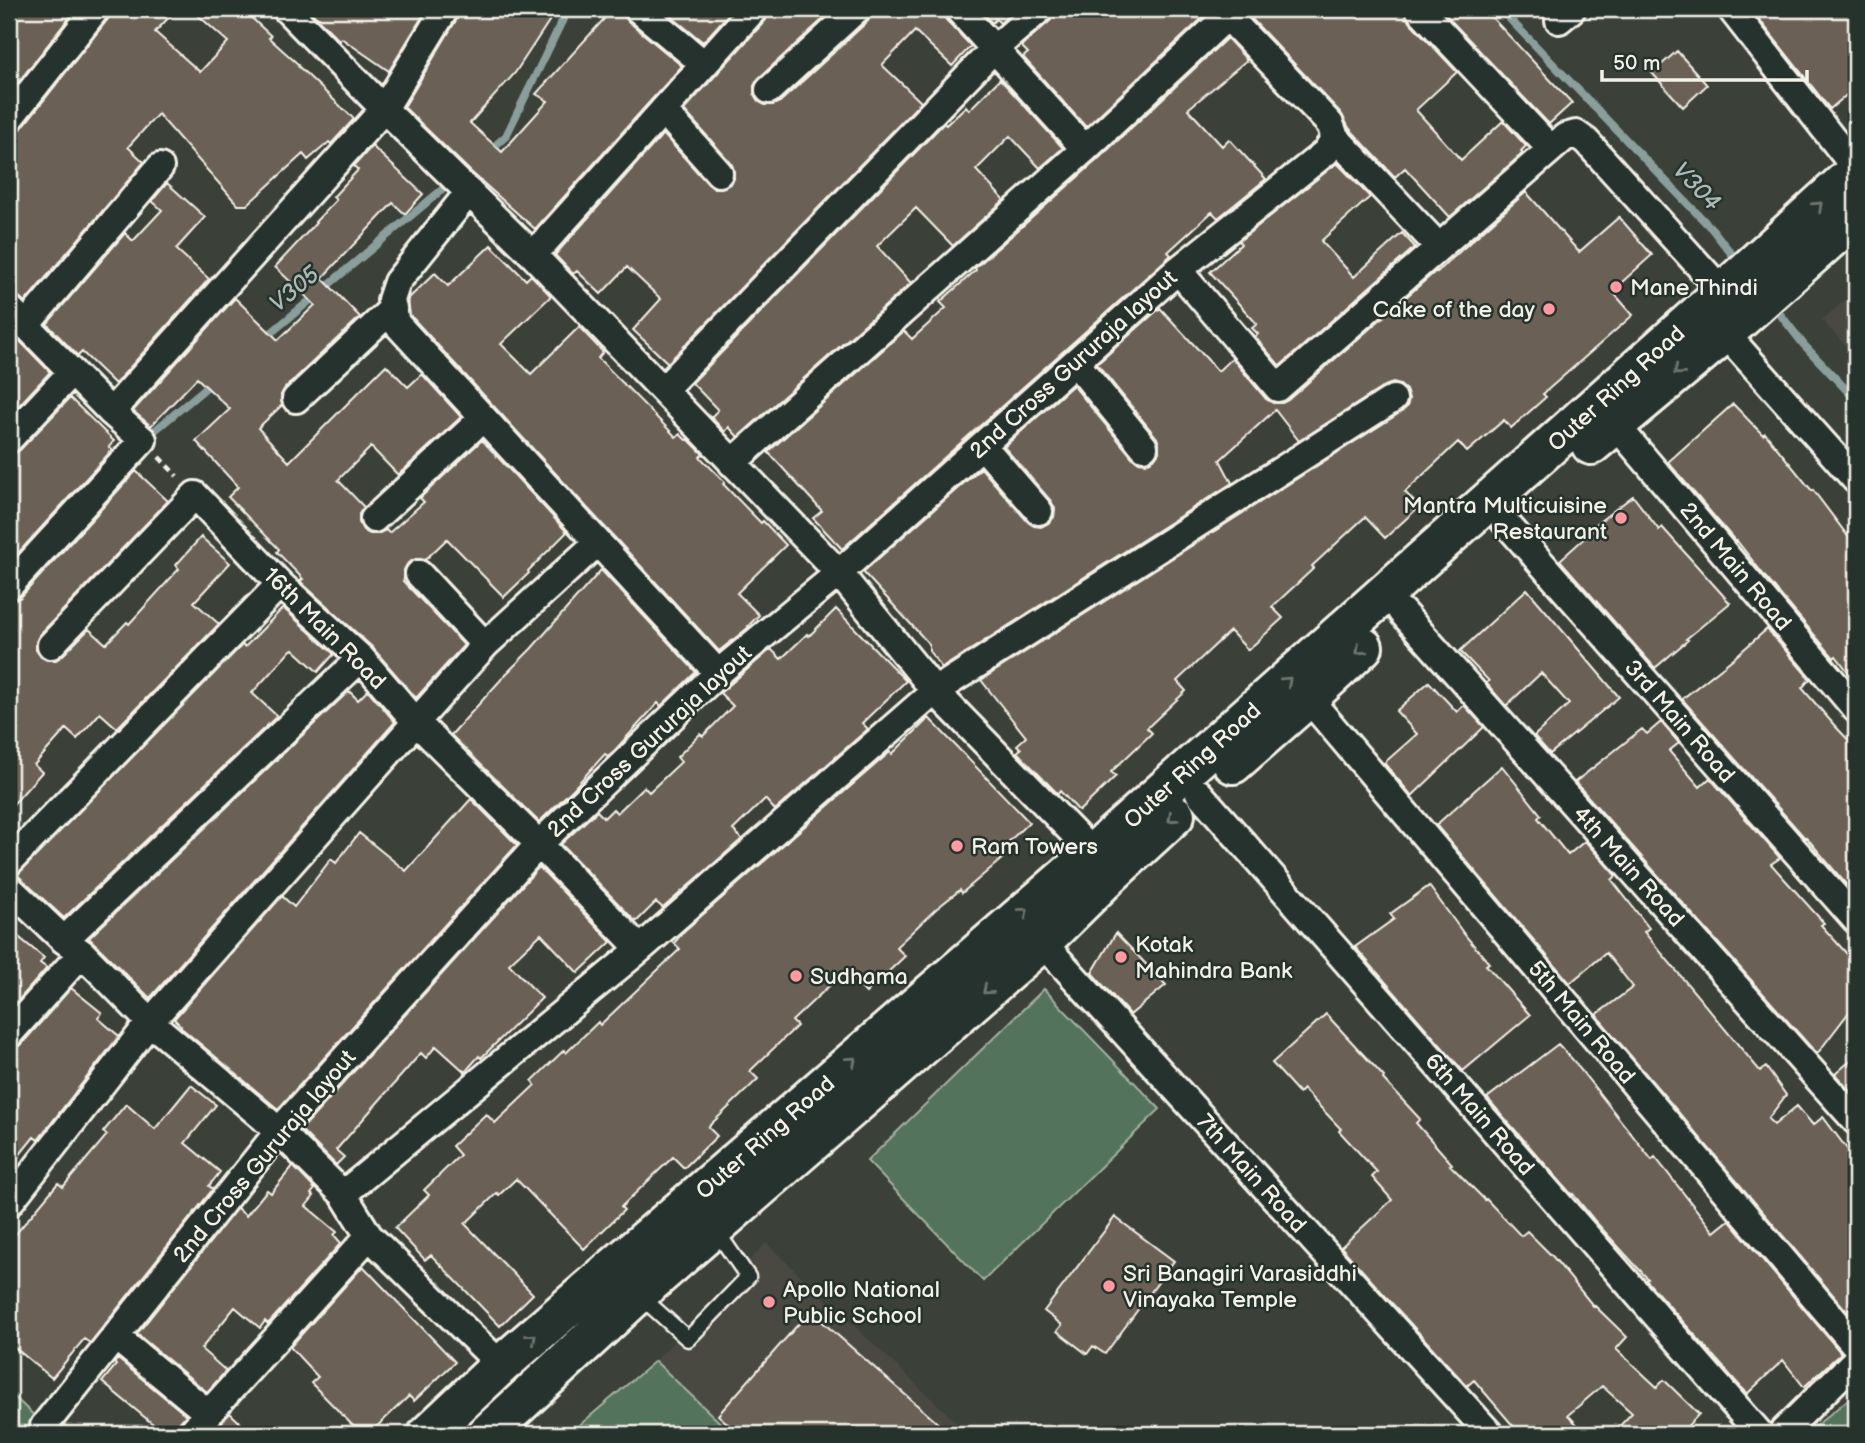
<svg xmlns="http://www.w3.org/2000/svg" width="1865" height="1443" viewBox="0 0 1865 1443" font-family="'Balsamiq Sans',sans-serif">
	<rect width="100%" height="100%" fill="#3b4039"/>
	<filter id="ink" filterUnits="userSpaceOnUse"><feTurbulence type="fractalNoise" baseFrequency=".0143" numOctaves="2"/><feDisplacementMap in="SourceGraphic" scale="14" xChannelSelector="R" yChannelSelector="G"/><feConvolveMatrix kernelMatrix="1 2 1 2 8 2 1 2 1" color-interpolation-filters="sRGB"/></filter>
	<g filter="url(#ink)">
		<path fill="#494a42" d="M1856,291V357L1822,320Z
			M766,1243L969,1434H732L655,1361Z"/>
		<path fill="#53735c" stroke="#a4b2a2" stroke-width="2" d="M1044,989L1160,1109L983,1281L867,1161Z
			M655,1361L732,1434H569Z
			M9,1392L54,1434H9Z
			M1856,1393V1434H1810L1808,1432Z"/>
		<g fill="none" stroke-linecap="round" stroke-linejoin="round">
			<path stroke="#8a9e9c" stroke-width="8" d="M1500,9L1712,229L1738,262
				M488,152L506,136L568,9
				M1773,305L1804,345L1856,400
				M265,338L475,162
				M147,437L215,380
				M9,1433L10,1434"/>
		</g>
		<path fill="#6b6056" stroke="#f4f1e8" stroke-width="2" d="M9,9H76L9,94Z
			M111,9H177L155,32L200,72L228,42L191,9H242L271,36L269,38L299,65L298,66L354,119L331,144L329,142L308,160L303,154L247,205H238L158,114L128,147L144,162L25,302L14,293H9V134L15,133L21,129L108,19Z
			M308,9H427L389,71L341,38L339,40Z
			M461,9H557L515,73L470,123L502,152L548,101L536,94L613,9H623L624,15L628,21L682,66L535,229L471,172L404,107L458,17Z
			M662,9H733L703,42Z
			M769,9H834L758,79L754,86V94L758,101L765,105H773L780,102L868,21L872,14V9H943L946,20L971,46L952,66L915,31L882,65L921,102L668,363L633,330L661,299L627,267L601,294L577,271L573,274L555,255L663,134L708,184L713,188H721L730,184L734,179V171L731,163L684,110L766,20Z
			M979,9H1016L1000,23L996,19L992,23Z
			M1055,9H1212L1086,127L1023,57L1028,53L1021,46L1050,21L1055,15Z
			M1250,9H1404L1408,20L1457,72L1416,110L1461,160L1503,121L1526,146L1521,151L1523,153L1450,217L1405,168L1395,177L1349,128L1341,113L1249,16Z
			M1440,9H1484L1572,103L1549,124Z
			M1751,9H1856V87L1830,109Z
			M1227,38L1247,60L1188,109L1222,146L1229,139L1266,179L1218,218L1212,212L1168,252L1171,255L842,549L813,518L822,511L768,452L904,331L912,339L946,308L940,302L976,270L975,268L1096,161Z
			M1677,51L1707,85L1683,107L1652,73Z
			M1000,79L1063,148L1040,168L1010,136L976,170L1004,200L953,246L916,208L877,246L911,283L738,437L729,427L725,432L711,417L718,410L692,383L944,123L946,125L966,106L969,110Z
			M372,146L423,194L405,214L393,203L322,278L360,317L285,388L281,395L282,405L258,428L289,462L386,365L408,387L422,374L461,417L398,475L371,447L338,480L364,507L359,514V522L363,530L370,534H377L386,530L389,533L424,502L420,498L482,440L567,532L528,571L529,573L504,597L447,539L425,560L416,559L408,563L404,570V579L403,581L464,645L416,698L372,647L303,584L300,581L303,579L277,552L279,549L228,497L238,487L196,441L230,409L197,378L151,426L133,411L235,298L278,340L315,305L275,267L316,223L315,222L336,200L333,197L358,170L354,166Z
			M1337,163L1370,197L1321,241L1354,277L1402,233L1415,247L1280,366L1255,337L1258,334L1252,328L1257,324L1210,272L1241,244L1239,241Z
			M167,183L205,217L176,249L209,279L115,384L82,352L78,356L47,324L125,233L133,241L162,210L152,201Z
			M1526,192L1579,252L1619,217L1652,255L1612,291L1633,315L1543,394L1546,397L1511,428L1504,420L1467,452L1458,442L1405,492L1419,507L1385,538L1365,517L1312,566L1314,568L1272,607L1283,618L1248,650L1230,631L1177,681L1186,691L1147,728L1152,733L1111,772L1116,776L1079,811L1060,791L1058,794L1017,752L1021,749L1017,745L1026,737L981,680L1401,412L1407,407L1409,399L1406,390L1400,385L1393,383L1385,386L1299,441L1275,410L1220,460L1232,483L942,668L929,651V644L863,572L981,468L1028,522L1034,526L1041,527L1050,522L1054,517L1055,509L1051,501L1004,447L1073,385L1132,457L1139,462L1146,463L1154,459L1159,452V444L1157,438L1097,364L1160,308L1218,371L1232,358L1266,399L1273,403H1282L1288,400L1436,271L1437,272Z
			M491,245L526,280L531,275L551,296L501,344L531,374L579,327L603,352L598,358L676,437L680,434L686,440L688,439L703,454L700,457L725,482L723,484L761,523L763,521L786,545L737,593L759,615L748,626L749,627L719,651L410,315L408,299L435,273L448,286Z
			M9,330L50,372L9,416Z
			M70,398L114,441L109,447L112,450L9,563V454H14L20,450Z
			M1733,404L1763,435L1765,433L1812,491L1813,490L1856,547V682L1836,656L1834,658L1767,579L1737,541L1736,542L1668,462Z
			M136,471L168,501L40,634L36,642V650L41,657L47,660H56L62,656L89,629L106,644L127,622L129,624L179,569L176,565L201,537L230,563L194,602L219,624L117,728L100,713L77,739L66,729L34,765L42,772L9,809V601H14L21,597Z
			M1633,496L1659,530L1662,527L1730,603L1686,639L1688,640L1655,668L1560,560L1598,526L1596,524Z
			M601,570L696,672L661,706L658,703L615,750L608,756L605,754L574,788L539,822L451,735L506,674L531,649Z
			M1527,589L1619,697L1550,754L1534,736L1569,704L1541,673L1506,706L1486,683L1489,681L1460,651Z
			M283,608L334,654L318,672L293,649L291,650L252,693L277,716L64,918L17,875L242,645L245,647Z
			M836,609L906,681L862,723L868,729L775,810L765,799L733,830L742,839L663,908L656,902L637,921L634,920L561,844L597,811L604,818L613,809L617,813L644,787L649,792L681,762L677,757L700,734L703,736L733,706L720,693L771,649L781,659L807,634L809,636Z
			M1767,629L1810,679L1802,688L1835,726L1856,748V896L1806,837L1805,838L1682,699L1735,657Z
			M1429,682L1457,712L1464,705L1484,727L1412,796L1384,763L1417,734L1396,711Z
			M368,690L395,722L150,998L89,938L349,691L358,700Z
			M929,718L1029,822L998,852L1003,858L962,893L960,890L936,909L896,947L905,956L866,993L845,971L792,1021L797,1026L750,1071L758,1079L708,1127L717,1136L684,1168L673,1157L621,1207L624,1210L584,1249L516,1179L499,1195L497,1193L465,1224L533,1294L500,1326L431,1255L425,1260L395,1228L429,1195L424,1190L460,1155L452,1146L486,1114L495,1123L535,1085L532,1081L564,1050L566,1053L598,1022L600,1025L680,949L674,943L684,931L890,752L892,754Z
			M1661,722L1679,743L1669,751L1700,787L1710,778L1780,858L1771,864L1824,923L1821,925L1856,964V1003L1817,1054L1575,782L1642,729L1647,734Z
			M1502,766L1541,815L1538,818L1568,855L1585,841L1616,876L1612,880L1649,928L1644,932L1760,1071L1766,1067L1786,1095L1768,1119L1774,1125L1797,1106L1813,1125L1823,1117L1856,1161V1322L1596,1015L1633,987L1606,953L1570,983L1436,825Z
			M471,799L517,845L278,1109L180,1027L181,1026L174,1019L282,896L294,907L331,859L336,863L359,833L406,871Z
			M539,867L611,942L578,973L541,934L509,964L542,998L481,1058L479,1056L465,1072L436,1046L426,1058L421,1053L336,1150L344,1157L336,1165L301,1130Z
			M1429,886L1464,934L1489,963L1486,965L1530,1015L1463,1071L1355,947L1394,919L1390,914Z
			M9,929L44,958L40,963L47,968L9,1011Z
			M1116,933L1166,985L1130,1015L1092,973Z
			M71,988L102,1013L98,1018L119,1036L38,1140L34,1137L9,1168V1049H14L21,1045Z
			M1326,1014L1384,1077L1383,1079L1420,1119L1416,1123L1452,1164L1450,1165L1485,1200L1486,1199L1521,1236L1527,1231L1554,1258L1594,1307L1595,1306L1627,1337L1616,1349L1657,1387L1664,1380L1699,1414L1680,1434H1612L1632,1413L1602,1386L1568,1415L1586,1434H1520L1474,1380L1467,1386L1341,1247L1392,1200L1372,1177L1377,1172L1339,1131L1341,1129L1303,1089L1299,1093L1272,1063Z
			M1558,1044L1572,1059L1652,1160L1655,1157L1714,1232L1729,1220L1841,1353L1804,1387L1783,1360L1747,1394L1646,1280L1648,1279L1594,1220L1573,1194L1572,1195L1487,1098Z
			M1856,1056V1098L1835,1074Z
			M191,1085L216,1105L185,1143L220,1172L209,1186L213,1189L90,1343L84,1339L52,1378L9,1343V1242L58,1183L63,1187L107,1135L103,1132L126,1104L155,1129Z
			M293,1166L315,1189L311,1194L314,1196L306,1206L337,1232L334,1235L341,1243L268,1324L265,1321L260,1328L235,1307L201,1349L226,1371L207,1392L137,1334L237,1208L246,1216L267,1190L271,1193Z
			M1115,1217L1174,1261L1105,1354L1093,1346L1087,1354L1057,1331L1062,1325L1044,1311Z
			M363,1266L455,1362L414,1401L409,1396L369,1434H361L311,1383L318,1377L290,1347Z
			M810,1311L950,1434H739L718,1415Z
			M118,1359L186,1415L178,1424L175,1434H165L102,1382L116,1365L114,1363Z
			M230,1413L252,1434H211Z"/>
		<g fill="none" stroke-linecap="round" stroke-linejoin="round">
			<defs>
				<path id="lane" d="M638,1294L688,1339L748,1277L715,1229"/>
				<path id="street" d="M286,9L384,109L533,255L839,573L935,691L1093,853
					M638,9L704,64
					M958,9L1085,149
					M1419,9L1551,149
					M1731,9L1856,169
					M1227,16L1330,124L1335,137L1439,247
					M1559,20L1572,9
					M769,90L857,9
					M663,110L719,173
					M9,119L96,9
					M469,192L397,282L391,300L396,323L718,673
					M533,255L754,9
					M1178,270L1278,388L1565,137L1576,134L1586,141L1723,292
					M9,308L111,412L143,440L9,586
					M26,325L160,167
					M1725,333L1856,480
					M1075,362L1144,447
					M663,390L994,49L1040,9
					M296,399L393,308
					M111,412L384,109L445,9
					M1615,424L1856,709
					M9,439L72,372
					M982,445L1039,511
					M732,463L1085,149L1235,9
					M374,519L483,418
					M1505,522L1856,920
					M419,574L485,645
					M1401,611L1856,1121
					M51,645L195,495L280,584L361,658L416,722L539,844L640,949
					M1308,698L1856,1346
					M1199,793L1760,1434
					M9,862L280,584
					M9,888L64,940L82,953L150,1022L279,1131L343,1194L369,1236L501,1365
					M64,940L361,658
					M1042,942L1490,1434
					M9,1034L82,953
					M343,1194L640,949L935,691L1393,399
					M9,1203L150,1022L416,722L485,645L597,543
					M116,1337L209,1414
					M44,1426L279,1131L539,844L718,673L839,573L1178,270L1326,152L1335,137
					M190,1434L369,1236
					M1781,1434L1856,1360"/>
				<path id="highway" d="M1591,445L1725,333L1856,216
					M1233,764L1308,698L1363,647
					M428,1434L501,1365L1093,853L1723,292L1856,171
					M487,1434L638,1294L1042,942L1111,874L1175,815"/>
			</defs>
			<use href="#lane" stroke="#f4f1e8" stroke-width="19"/>
			<use href="#street" stroke="#f4f1e8" stroke-width="32"/>
			<use href="#highway" stroke="#f4f1e8" stroke-width="44"/>
			<path stroke="#f4f1e8" stroke-width="4.5" stroke-dasharray="7 5" stroke-linecap="butt" d="M159,457L177,476"/>
			<use href="#lane" stroke="#26332d" stroke-width="14"/>
			<use href="#street" stroke="#26332d" stroke-width="26"/>
			<use href="#highway" stroke="#26332d" stroke-width="38"/>
		</g>
		<defs><path id="oneway-chevron" d="M-2-3.5L2.5 0L-2 3.5" fill="none" stroke-width="1.6" stroke-linecap="round" stroke-linejoin="round" transform="scale(1.75)"/></defs>
		<g stroke="#6e766e">
			<use href="#oneway-chevron" transform="translate(1818 206) rotate(-43)"/>
			<use href="#oneway-chevron" transform="translate(1678 371) rotate(140)"/>
			<use href="#oneway-chevron" transform="translate(1360 650) rotate(137)"/>
			<use href="#oneway-chevron" transform="translate(1287 681) rotate(-42)"/>
			<use href="#oneway-chevron" transform="translate(1172 818) rotate(137)"/>
			<use href="#oneway-chevron" transform="translate(1024 912) rotate(-41)"/>
			<use href="#oneway-chevron" transform="translate(987 990) rotate(139)"/>
			<use href="#oneway-chevron" transform="translate(852 1061) rotate(-41)"/>
			<use href="#oneway-chevron" transform="translate(532 1338) rotate(-41)"/>
		</g>
	</g>
	<g fill="#ff9aa2" stroke="#26332d" stroke-width="2.5">
		<circle cx="1616" cy="287" r="7"/>
		<circle cx="1549" cy="309" r="7"/>
		<circle cx="1621" cy="518" r="7"/>
		<circle cx="957" cy="846" r="7"/>
		<circle cx="1121" cy="957" r="7"/>
		<circle cx="796" cy="976" r="7"/>
		<circle cx="1109" cy="1286" r="7"/>
		<circle cx="769" cy="1302" r="7"/>
	</g>
	<g text-anchor="middle" stroke-width="5" stroke-linejoin="round" paint-order="stroke">
		<g font-size="23" fill="#f4f1e8" stroke="#26332d" text-anchor="start">
			<text x="1630" y="295">Mane Thindi</text>
			<text x="1535" y="317" text-anchor="end">Cake of the day</text>
			<text x="1607" y="513" text-anchor="end">Mantra Multicuisine<tspan x="1607" dy="26">Restaurant</tspan></text>
			<text x="971" y="854">Ram Towers</text>
			<text x="1135" y="952">Kotak<tspan x="1135" dy="26">Mahindra Bank</tspan></text>
			<text x="810" y="984">Sudhama</text>
			<text x="1123" y="1281">Sri Banagiri Varasiddhi<tspan x="1123" dy="26">Vinayaka Temple</tspan></text>
			<text x="783" y="1297">Apollo National<tspan x="783" dy="26">Public School</tspan></text>
		</g>
		<g font-size="23" fill="#f4f1e8" stroke="#26332d">
			<text transform="translate(1073 364) rotate(-42)" y="8">2nd Cross Gururaja layout</text>
			<text transform="translate(1616 388) rotate(-42)" y="8">Outer Ring Road</text>
			<text transform="translate(1736 566) rotate(50)" y="8">2nd Main Road</text>
			<text transform="translate(325 628) rotate(45)" y="8">16th Main Road</text>
			<text transform="translate(1680 721) rotate(49)" y="8">3rd Main Road</text>
			<text transform="translate(649 741) rotate(-43)" y="8">2nd Cross Gururaja layout</text>
			<text transform="translate(1192 765) rotate(-42)" y="8">Outer Ring Road</text>
			<text transform="translate(1629 866) rotate(48)" y="8">4th Main Road</text>
			<text transform="translate(1582 1022) rotate(50)" y="8">5th Main Road</text>
			<text transform="translate(1480 1114) rotate(49)" y="8">6th Main Road</text>
			<text transform="translate(765 1137) rotate(-41)" y="8">Outer Ring Road</text>
			<text transform="translate(264 1156) rotate(-50)" y="8">2nd Cross Gururaja layout</text>
			<text transform="translate(1252 1173) rotate(48)" y="8">7th Main Road</text>
		</g>
		<g font-size="24" font-style="italic" fill="#aeb9b6" stroke="#26332d">
			<text transform="translate(1697 186) rotate(46)" y="8">V304</text>
			<text transform="translate(294 289) rotate(-40)" y="8">V305</text>
		</g>
	</g>
	<rect width="1865" height="1443" fill="none" stroke="#26332d" stroke-width="35"/>
	<rect x="18" y="18" width="1830" height="1408" fill="none" stroke="#f4f1e8" stroke-width="2.5" filter="url(#ink)"/>
	<path d="M1602 70v10h205v-10" fill="none" stroke="#f4f1e8" stroke-width="3.5"/>
	<text x="1613" y="70" font-size="21" fill="#f4f1e8" stroke="#26332d" stroke-width="5" paint-order="stroke">50 m</text>
</svg>
